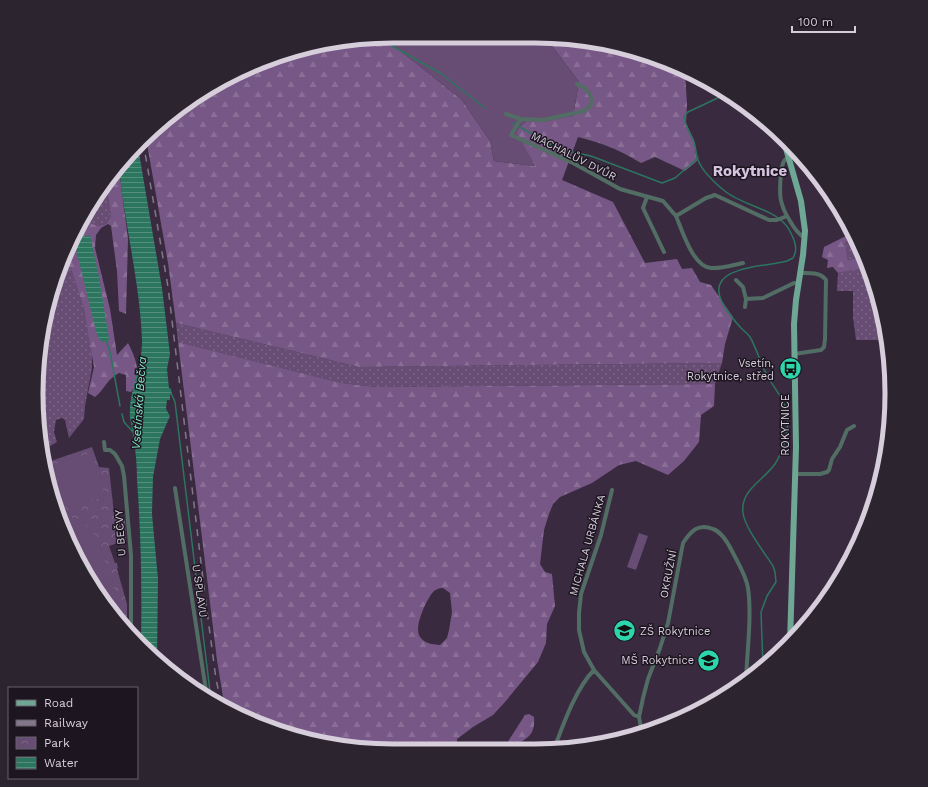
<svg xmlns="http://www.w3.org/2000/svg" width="928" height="787" viewBox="0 0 928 787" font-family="'Work Sans',sans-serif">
	<defs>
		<pattern id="grass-dots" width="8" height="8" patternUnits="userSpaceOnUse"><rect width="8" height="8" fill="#674d73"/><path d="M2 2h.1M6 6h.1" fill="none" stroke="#7c6586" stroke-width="1.8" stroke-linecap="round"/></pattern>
		<pattern id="forest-firs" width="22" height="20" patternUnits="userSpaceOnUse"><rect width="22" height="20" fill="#775786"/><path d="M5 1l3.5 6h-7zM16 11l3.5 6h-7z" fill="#8a6e96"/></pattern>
		<pattern id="park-crowns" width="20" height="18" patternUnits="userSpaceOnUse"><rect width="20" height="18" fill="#674d73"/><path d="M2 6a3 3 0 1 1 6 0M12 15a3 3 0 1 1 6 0" fill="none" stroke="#7c6586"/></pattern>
		<pattern id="water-rules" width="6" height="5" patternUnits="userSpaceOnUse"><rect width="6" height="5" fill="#2c755f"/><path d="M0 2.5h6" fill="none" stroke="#548e7d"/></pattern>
	</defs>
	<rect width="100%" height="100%" fill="#392a40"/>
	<path fill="url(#grass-dots)" d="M106,184L111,216L106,224L97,226L89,222L85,215L96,195Z
		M845,242L859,245L865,258L862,257L848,260Z
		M65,263L71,269L84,309L92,351V368L85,406L84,419L69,438L65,420L62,418L56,420L54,432L57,442L42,451L39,440V347L61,266Z
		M864,267H868L885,324L887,340H856L853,317V291H837L838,273Z
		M176,323L359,367L722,363L715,384L376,387L342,383L178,342Z"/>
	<path fill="url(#forest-firs)" fill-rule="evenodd" d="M383,37L462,100L490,141L494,161L535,166L516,133L520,126L527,121L573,116L579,82L546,38L581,39L685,71L687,105L686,123L694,140L697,161L685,171L655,157L641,163C618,149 604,144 578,137L562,180L613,202L645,263L677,259L682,269L692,268L700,282L711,285L733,317L725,344L722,363L359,367L176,323L168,263L146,138L158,125L235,73L301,48Z
		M119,169L128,239L126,314L119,311L117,271L111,226L108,224L101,228L96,235L95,248L110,309L117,355L128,343C136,358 143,377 131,392L126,391V375L119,373C107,379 105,389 95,397L88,393L94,367L84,309L71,269L62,260L85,215L89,222L97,226L106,224L111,216L106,184Z
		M852,233L859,245L845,242L848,260L862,257L865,258L868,267L838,273L833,267L827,268L828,260L822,257L824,247Z
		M178,342L342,383L376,387L715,384L714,406L701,415L699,442L684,461L668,475L636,461L619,465L592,483L560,497L553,504L549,514L544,530L540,564L545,572L552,574L555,606L547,624L546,643L538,662L505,702L493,715L473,727L457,739V751L370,750L279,732L226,708L223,697L217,660ZM443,588L450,593L452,612L449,630L447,638L440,645C432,644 425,644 420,637C413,628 427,598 434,591C437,589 439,588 443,588Z
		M529,714L534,717C536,741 521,737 513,751H502L525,715Z"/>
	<path fill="url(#park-crowns)" d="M92,447L99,467L109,468L114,514L116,516L125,519L126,540L109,546L115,563H117L118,568L117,569L127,604V628L96,592L63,530L45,463Z"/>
	<path fill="#674d73" d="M394,36L546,38L579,82L573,116L544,122L527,121L520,126L517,133L535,166L494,161L490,141L462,100L383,37Z
		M91,453L105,496L67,508L52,465Z
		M51,466L64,507L58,509L46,468Z
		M60,518C92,512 101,548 108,571C113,586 119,600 117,616L96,592L63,530Z
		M639,533L648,536L636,570L627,567Z"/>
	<path fill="url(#water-rules)" d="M138,147L162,288L170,354L167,369L169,388L171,389L172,394L170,395V400H167L166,409L170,416L160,439L153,477L152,514L158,579L157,661L141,643C142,589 141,535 137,480C137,467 136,454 134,441C133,433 131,425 130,417C128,391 143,366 142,340C140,284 125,226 119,169Z
		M90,235L99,277L109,339V340L103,342L100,340L97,335L74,241L75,238Z"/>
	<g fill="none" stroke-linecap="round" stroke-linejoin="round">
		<path stroke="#2c755f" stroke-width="1.5" d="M378,38L440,73L485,108
			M724,95L688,112L684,116C685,126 690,133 694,142C696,148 696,154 698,160C703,173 716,184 726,192C743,205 772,209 785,224C789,228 792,235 794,240C796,247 797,251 793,258L787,261C769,266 727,266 720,284C714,298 732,318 741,328C744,331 747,333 750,337C757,349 760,363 767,375C773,387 783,397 786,409C791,426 784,450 775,464C763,481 740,490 743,513C745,528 764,552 773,566L775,572L776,582L767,596L761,612L763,666
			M513,123L558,149L591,156L662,183L675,178L698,158
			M81,230L82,238
			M69,246L75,244
			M106,340L110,352L120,406
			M171,393L175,402L211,700
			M122,414L124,422L133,432"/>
		<path stroke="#526d63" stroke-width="4" d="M577,84L586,89L592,98L591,105L584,111L543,120L523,119L520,120L511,135L573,163L620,189L663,201L676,216L706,198L715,195L769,220H777L787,216
			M506,114L518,118L520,120
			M789,157C782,160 782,167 781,173C779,194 779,204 790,221C794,228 798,234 805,238
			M647,197L643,208L664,252
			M676,216C682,230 693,267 711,268C721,269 733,265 743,263
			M736,280L743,287L746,299L763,298L794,283H799
			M745,307L746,299
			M794,354L821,350L824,347L825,339L826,280C820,272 810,273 801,273
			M104,442L105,450H110L115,454L122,466L124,476L131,555V632
			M795,474H820L827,472L829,470L832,459L840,447L847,430L854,426
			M175,488L207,697
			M612,490L601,535L581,594L579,613V630L584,652L594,670L634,715L639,717
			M642,733L639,717L643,698L648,679L660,648L668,623L683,543C691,531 698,523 713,529C722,532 728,543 732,551C738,563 746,575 748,588C752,617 747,651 746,680
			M554,749C563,725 576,688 594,670"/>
		<path stroke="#6ea895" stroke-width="6" d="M783,138L801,201L805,231L803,255L796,300L794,324L796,447L790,643"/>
		<path stroke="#837789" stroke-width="1.5" stroke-dasharray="7 7" stroke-linecap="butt" d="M143,141L168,287L205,596L216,679L222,707"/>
	</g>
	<defs>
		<symbol id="bus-disc" viewBox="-11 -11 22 22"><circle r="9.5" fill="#2dd5ab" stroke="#1d1620"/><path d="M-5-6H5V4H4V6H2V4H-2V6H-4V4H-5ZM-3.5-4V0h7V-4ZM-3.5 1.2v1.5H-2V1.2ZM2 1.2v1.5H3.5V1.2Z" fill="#111"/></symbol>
		<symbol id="school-disc" viewBox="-11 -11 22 22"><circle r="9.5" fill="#2dd5ab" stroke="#1d1620"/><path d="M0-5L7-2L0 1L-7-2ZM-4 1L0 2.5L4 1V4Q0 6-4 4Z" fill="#111"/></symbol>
	</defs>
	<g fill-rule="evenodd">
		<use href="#bus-disc" x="778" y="356" width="25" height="25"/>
		<use href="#school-disc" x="612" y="618" width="25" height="25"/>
		<use href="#school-disc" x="696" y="648" width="25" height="25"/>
	</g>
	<g text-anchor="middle" stroke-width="3" stroke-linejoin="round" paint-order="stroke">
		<g font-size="11" fill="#d7cedc" stroke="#1d1620">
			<text transform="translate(574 156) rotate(27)" y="4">MACHALŮV DVŮR</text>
			<text transform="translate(785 425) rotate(-90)" y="4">ROKYTNICE</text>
			<text transform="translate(120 533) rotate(-94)" y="4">U BEČVY</text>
			<text transform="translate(587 545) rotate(-74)" y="4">MICHALA URBÁNKA</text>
			<text transform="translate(668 574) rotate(-79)" y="4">OKRUŽNÍ</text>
			<text transform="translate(200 591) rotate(82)" y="4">U SPLAVU</text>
		</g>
		<g font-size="11" fill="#d7cedc" stroke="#1d1620" text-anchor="end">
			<text x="774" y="367">Vsetín,<tspan x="774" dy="13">Rokytnice, střed</tspan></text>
			<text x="640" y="635" text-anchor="start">ZŠ Rokytnice</text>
			<text x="694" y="664">MŠ Rokytnice</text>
		</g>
		<g font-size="12" font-style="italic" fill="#7fe8c7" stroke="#1d1620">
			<text transform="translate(139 403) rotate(-86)" y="4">Vsetínská Bečva</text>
		</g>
		<g font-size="15" font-weight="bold" fill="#d6c3df" stroke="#1d1620">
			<text x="750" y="176">Rokytnice</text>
		</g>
	</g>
	<path d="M0 0H928V787H0ZM393 43H535A350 350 0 0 1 885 393V394A350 350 0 0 1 535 744H393A350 350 0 0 1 43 394V393A350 350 0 0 1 393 43Z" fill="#2c252f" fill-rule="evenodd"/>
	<path fill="none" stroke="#d7cedc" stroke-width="5" d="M393 43H535A350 350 0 0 1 885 393V394A350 350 0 0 1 535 744H393A350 350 0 0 1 43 394V393A350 350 0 0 1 393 43Z"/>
	<rect x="8" y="687" width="130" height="92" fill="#1d1620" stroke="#67606b"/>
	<rect x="16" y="700" width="20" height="6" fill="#6ea895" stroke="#67606b"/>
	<text x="44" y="707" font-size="12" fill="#d7cedc">Road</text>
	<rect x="16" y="720" width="20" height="6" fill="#837789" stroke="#67606b"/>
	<text x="44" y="727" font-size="12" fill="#d7cedc">Railway</text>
	<rect x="16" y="737" width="20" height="12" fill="url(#park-crowns)" stroke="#67606b"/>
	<text x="44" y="747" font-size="12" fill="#d7cedc">Park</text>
	<rect x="16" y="757" width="20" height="12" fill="url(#water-rules)" stroke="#67606b"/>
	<text x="44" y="767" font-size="12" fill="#d7cedc">Water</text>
	<path d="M792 26v6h63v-6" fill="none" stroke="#d7cedc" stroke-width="2"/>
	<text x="798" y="26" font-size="12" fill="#d7cedc" stroke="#1d1620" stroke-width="3" paint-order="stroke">100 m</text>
</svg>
